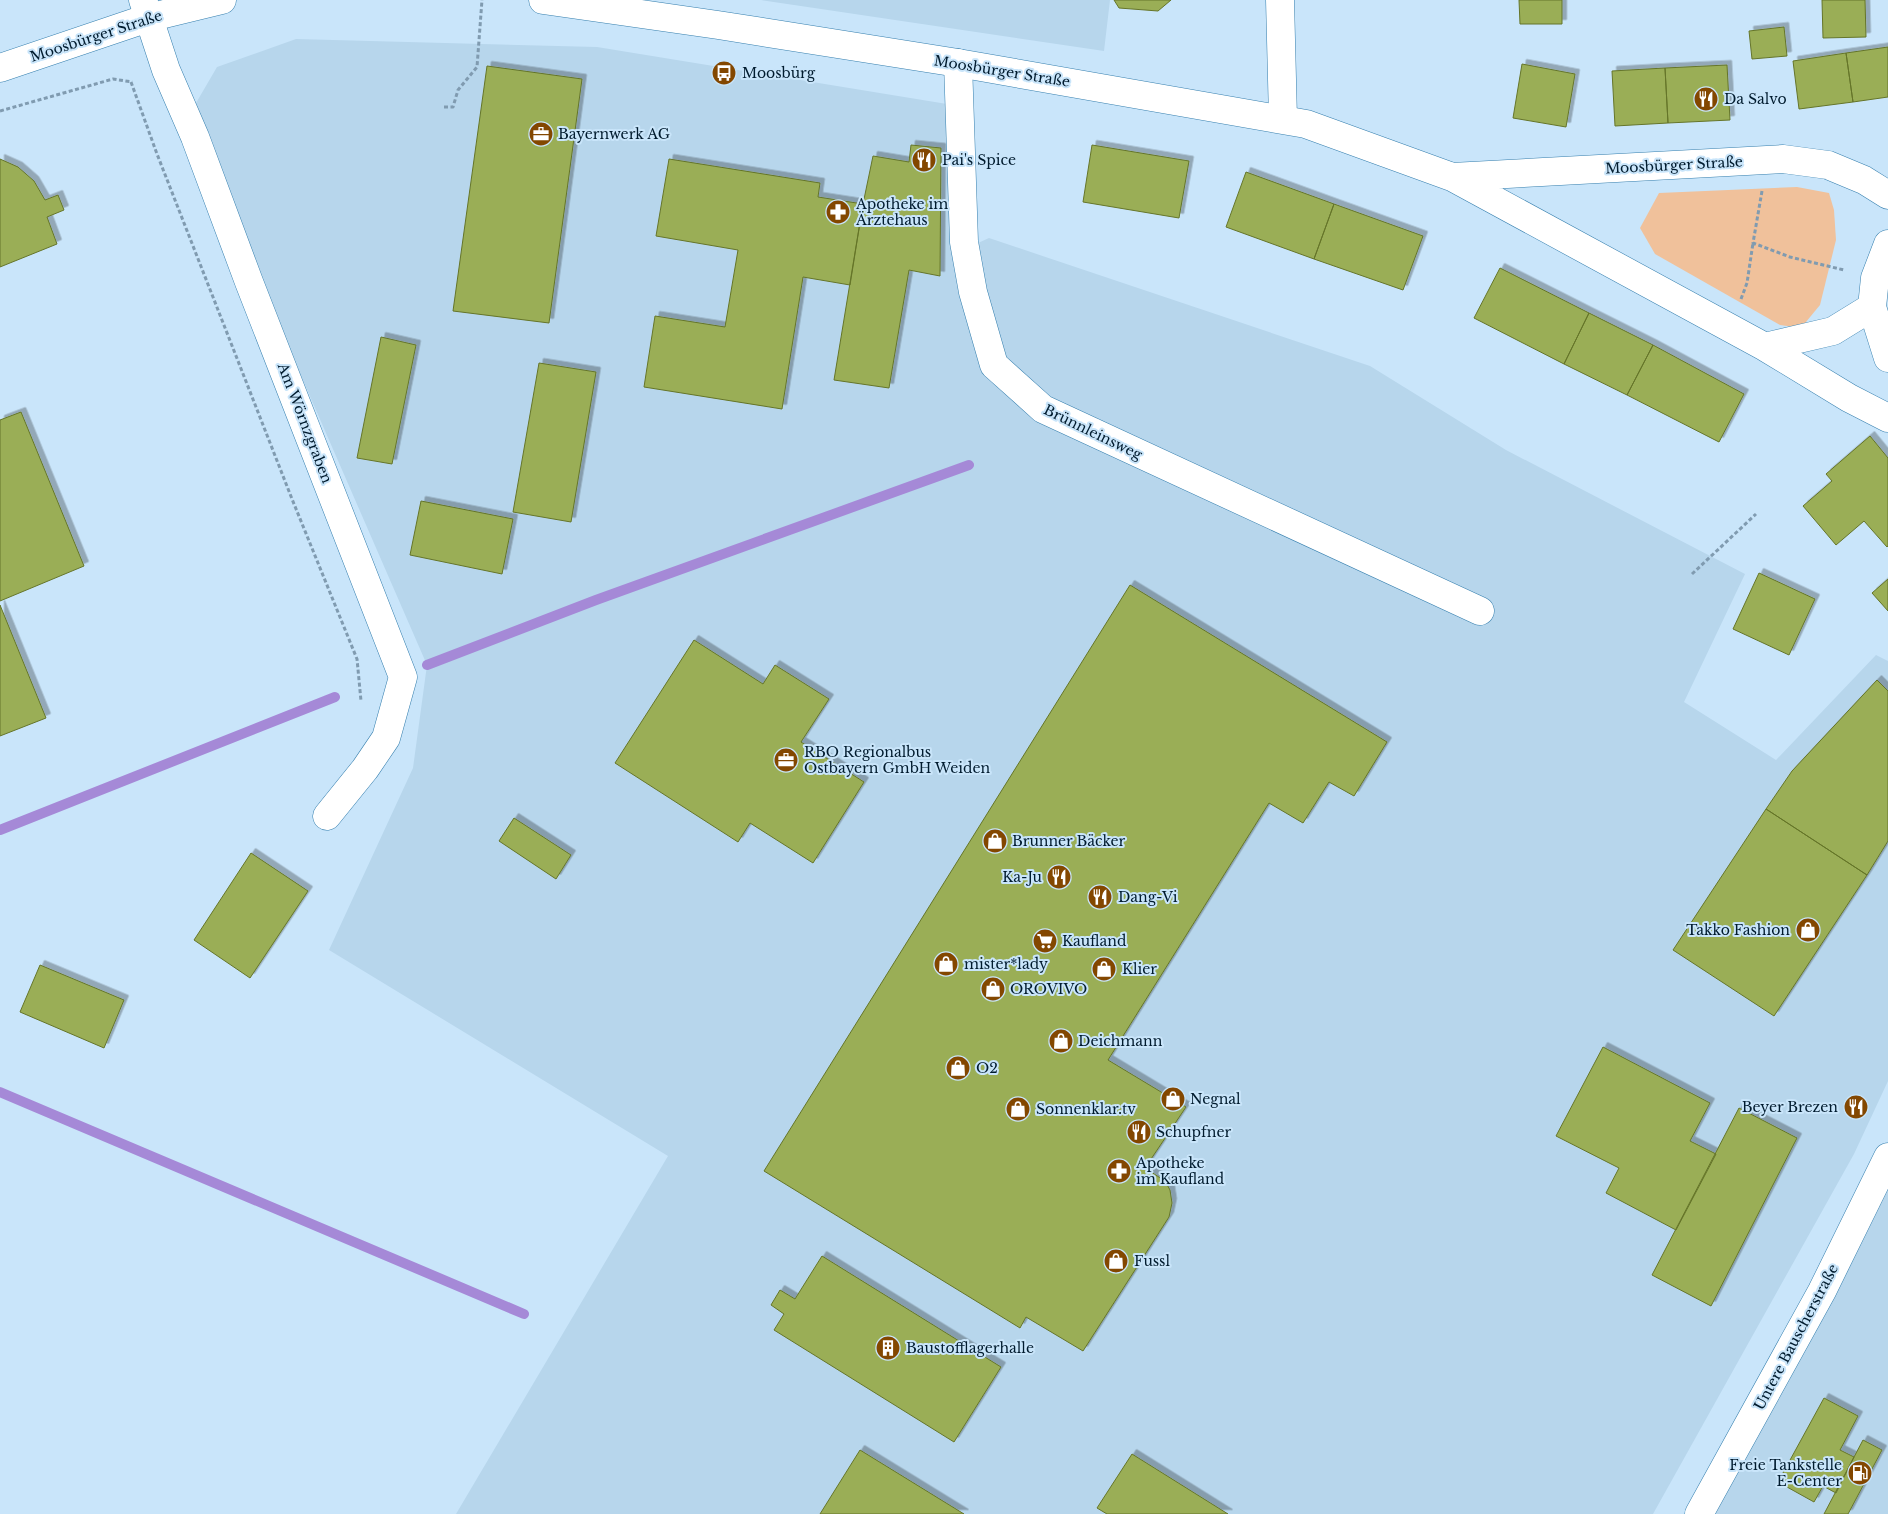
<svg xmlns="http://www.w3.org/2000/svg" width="1888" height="1514" viewBox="0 0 1888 1514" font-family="'Libre Baskerville',serif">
	<defs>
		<filter id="shadow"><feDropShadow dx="4.5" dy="-4.5" stdDeviation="0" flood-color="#0004"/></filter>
	</defs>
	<rect width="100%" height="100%" fill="#c9e5fa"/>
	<path fill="#b7d6ec" d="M761,0H1110L1104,51Z
		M296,39L597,47L947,104L954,254L989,238L1370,366L1506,450L1745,574L1684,702L1776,760L1876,655L1888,661V1081L1854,1154L1653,1514H456L668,1156L329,950L413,768L427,665L218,185L196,103L217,67Z
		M1888,1188V1514H1711Z"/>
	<path fill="#f0c19b" d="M1797,187L1829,193L1834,210L1836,240L1820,305L1801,328L1780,325L1655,254L1640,228L1659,193Z"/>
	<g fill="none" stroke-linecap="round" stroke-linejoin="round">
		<path stroke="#a589d7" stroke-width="10" d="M427,665L596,600L969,465
			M0,830L335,697
			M0,1092L524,1314"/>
	</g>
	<path fill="#9aae56" stroke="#657529" filter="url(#shadow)" d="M1114,0H1171L1158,11L1119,8Z
		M1519,0H1562V24H1520Z
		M1822,0H1865L1866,37L1823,38Z
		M1784,27L1787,56L1752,59L1749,31Z
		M1888,47V97L1853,102L1846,53Z
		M1846,53L1853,102L1799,109L1793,61Z
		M1522,64L1575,74L1566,127L1513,118Z
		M1727,65L1730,120L1668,123L1665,68Z
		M487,66L582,79L549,323L453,311Z
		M1665,68L1668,123L1615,126L1612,71Z
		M911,145L941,148L940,276L909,270L889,388L834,380L863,204L873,156L909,162Z
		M1092,145L1189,161L1179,218L1083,202Z
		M0,159L18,167L34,181L45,200L58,195L64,210L47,217L57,244L0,267Z
		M669,159L820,183L818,197L863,204L850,285L803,277L782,409L644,387L655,316L725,327L738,250L656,236Z
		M1246,172L1334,204L1314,259L1226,227Z
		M1334,204L1423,236L1403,290L1314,259Z
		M1500,268L1589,313L1564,364L1474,318Z
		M1589,313L1653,345L1627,395L1564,364Z
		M381,337L416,345L392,464L357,458Z
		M1653,345L1744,394L1719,442L1627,395Z
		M539,363L596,372L571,522L513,512Z
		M21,412L84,566L0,601V420Z
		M1870,436L1888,458V546L1887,547L1864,521L1836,545L1803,506L1832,481L1826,474Z
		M421,501L513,519L502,574L410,555Z
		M1759,573L1815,599L1789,655L1733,629Z
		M1888,579V611L1872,593Z
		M1130,585L1387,742L1354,796L1329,782L1303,823L1269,803L1108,1060L1186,1107L1145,1168L1165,1181L1170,1190L1172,1203L1169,1217L1083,1351L1026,1317L1020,1328L764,1171Z
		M0,605L46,718L0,736Z
		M694,640L763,684L775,665L829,699L801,742L864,782L813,863L750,823L738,842L615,763Z
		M1877,680L1888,691V841L1867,875L1766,809L1792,771Z
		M1766,809L1867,875L1774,1016L1673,950Z
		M514,818L571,855L556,879L499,841Z
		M251,853L308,891L250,978L194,940Z
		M40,965L124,1000L104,1048L20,1012Z
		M1603,1047L1710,1103L1690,1141L1716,1154L1676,1230L1606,1193L1619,1168L1556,1136Z
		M1739,1108L1797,1138L1711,1306L1652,1275Z
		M822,1256L1001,1367L954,1442L774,1330L784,1314L771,1305L780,1290L795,1299Z
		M1824,1398L1858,1416L1840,1450L1854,1457L1836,1493L1823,1486L1814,1502L1778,1482Z
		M1863,1440L1882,1450L1848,1514H1824Z
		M860,1450L964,1514H820Z
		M1132,1454L1228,1514H1107L1097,1508Z"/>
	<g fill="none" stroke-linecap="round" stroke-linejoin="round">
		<defs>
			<path id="street" d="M143,0L166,70L195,137L249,282L403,677L386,738L365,769L327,816
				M1280,0L1283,119
				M958,63L964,242L973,292L994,365L1043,409L1480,611"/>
			<path id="secondary" d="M543,0L718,25L958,63L1306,124L1452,177L1765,347L1849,398L1888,418
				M0,68L148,18L222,0
				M1452,177L1783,159L1828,165L1864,180L1888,195
				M1888,244L1875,278L1872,307L1888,358
				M1765,347L1833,331L1872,307
				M1699,1514L1822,1291L1888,1157"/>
		</defs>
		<use href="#street" stroke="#357fae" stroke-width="29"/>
		<use href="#secondary" stroke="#357fae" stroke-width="29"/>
		<path stroke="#809bb0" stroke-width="3" stroke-dasharray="4 2.5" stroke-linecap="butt" d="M131,82L157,154L292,499L357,659L361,701
			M444,107H453L458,90L477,67L482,0
			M0,111L113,79L132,82
			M1762,191L1753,243L1790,257L1844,270
			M1741,299L1747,283L1753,243
			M1692,574L1756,514"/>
		<use href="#street" stroke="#fff" stroke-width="28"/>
		<use href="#secondary" stroke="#fff" stroke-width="28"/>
	</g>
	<defs>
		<symbol id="bus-disc" viewBox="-11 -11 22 22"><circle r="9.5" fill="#834700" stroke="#c9e5fa"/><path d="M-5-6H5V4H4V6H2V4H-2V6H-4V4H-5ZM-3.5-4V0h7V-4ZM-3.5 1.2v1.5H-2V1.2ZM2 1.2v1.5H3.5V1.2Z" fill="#fff"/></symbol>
		<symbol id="restaurant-disc" viewBox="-11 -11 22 22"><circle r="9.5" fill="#834700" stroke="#c9e5fa"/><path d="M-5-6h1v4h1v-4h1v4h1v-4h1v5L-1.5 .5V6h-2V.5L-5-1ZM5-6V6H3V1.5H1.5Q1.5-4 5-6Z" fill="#fff"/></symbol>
		<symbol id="office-disc" viewBox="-11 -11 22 22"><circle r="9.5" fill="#834700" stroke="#c9e5fa"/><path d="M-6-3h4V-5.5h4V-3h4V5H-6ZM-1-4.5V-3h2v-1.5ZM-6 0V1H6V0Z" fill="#fff"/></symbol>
		<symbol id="pharmacy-disc" viewBox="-11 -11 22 22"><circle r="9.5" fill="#834700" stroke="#c9e5fa"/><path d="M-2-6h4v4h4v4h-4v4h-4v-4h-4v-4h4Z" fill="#fff"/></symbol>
		<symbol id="shop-disc" viewBox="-11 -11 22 22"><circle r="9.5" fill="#834700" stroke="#c9e5fa"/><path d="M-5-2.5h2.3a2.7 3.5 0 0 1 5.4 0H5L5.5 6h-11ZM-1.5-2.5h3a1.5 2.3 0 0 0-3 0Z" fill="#fff"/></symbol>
		<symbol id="supermarket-disc" viewBox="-11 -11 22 22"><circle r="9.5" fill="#834700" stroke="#c9e5fa"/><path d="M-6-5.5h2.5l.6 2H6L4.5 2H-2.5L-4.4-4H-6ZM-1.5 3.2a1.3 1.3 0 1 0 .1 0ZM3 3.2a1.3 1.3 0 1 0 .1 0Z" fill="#fff"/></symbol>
		<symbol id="building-disc" viewBox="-11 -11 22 22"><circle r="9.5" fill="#834700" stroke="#c9e5fa"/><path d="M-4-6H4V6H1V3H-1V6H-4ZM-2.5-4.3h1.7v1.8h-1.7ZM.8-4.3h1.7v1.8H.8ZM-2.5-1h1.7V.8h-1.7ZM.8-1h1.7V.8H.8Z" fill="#fff"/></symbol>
		<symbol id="fuel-disc" viewBox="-11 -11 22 22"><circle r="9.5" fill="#834700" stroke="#c9e5fa"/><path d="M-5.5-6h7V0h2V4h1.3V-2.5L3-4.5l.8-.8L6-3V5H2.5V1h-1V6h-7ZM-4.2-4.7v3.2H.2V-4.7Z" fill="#fff"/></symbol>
	</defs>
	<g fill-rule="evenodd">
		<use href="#bus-disc" x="710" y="59" width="28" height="28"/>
		<use href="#restaurant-disc" x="1692" y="85" width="28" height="28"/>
		<use href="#office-disc" x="527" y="120" width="28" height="28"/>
		<use href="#restaurant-disc" x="910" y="146" width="28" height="28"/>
		<use href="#pharmacy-disc" x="824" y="198" width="28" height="28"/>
		<use href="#office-disc" x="772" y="746" width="28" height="28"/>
		<use href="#shop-disc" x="981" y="827" width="28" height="28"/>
		<use href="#restaurant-disc" x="1045" y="863" width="28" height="28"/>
		<use href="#restaurant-disc" x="1086" y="883" width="28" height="28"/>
		<use href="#shop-disc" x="1794" y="916" width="28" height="28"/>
		<use href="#supermarket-disc" x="1031" y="927" width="28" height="28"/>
		<use href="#shop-disc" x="932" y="950" width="28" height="28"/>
		<use href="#shop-disc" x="1090" y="955" width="28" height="28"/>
		<use href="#shop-disc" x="979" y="975" width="28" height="28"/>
		<use href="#shop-disc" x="1047" y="1027" width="28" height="28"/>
		<use href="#shop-disc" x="944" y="1054" width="28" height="28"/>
		<use href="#shop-disc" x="1159" y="1085" width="28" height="28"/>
		<use href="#restaurant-disc" x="1842" y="1093" width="28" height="28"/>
		<use href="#shop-disc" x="1004" y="1095" width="28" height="28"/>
		<use href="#restaurant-disc" x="1125" y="1118" width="28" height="28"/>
		<use href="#pharmacy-disc" x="1105" y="1157" width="28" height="28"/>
		<use href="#shop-disc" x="1102" y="1247" width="28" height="28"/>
		<use href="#building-disc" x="874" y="1334" width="28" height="28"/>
		<use href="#fuel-disc" x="1846" y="1459" width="28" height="28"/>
	</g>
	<g text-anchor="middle" stroke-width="4" stroke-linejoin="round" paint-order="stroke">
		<g font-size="14" fill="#001b2e" stroke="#c9e5fa">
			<text transform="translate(96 36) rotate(-18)" y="5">Moosbürger Straße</text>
			<text transform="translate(1002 71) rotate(9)" y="5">Moosbürger Straße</text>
			<text transform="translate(1674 165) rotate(-3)" y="5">Moosbürger Straße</text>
			<text transform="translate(305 423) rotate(69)" y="5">Am Wörnzgraben</text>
			<text transform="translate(1093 432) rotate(26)" y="5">Brünnleinsweg</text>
			<text transform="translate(1796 1337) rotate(-62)" y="5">Untere Bauscherstraße</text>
		</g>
		<g font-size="14" fill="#001b2e" stroke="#c9e5fa" text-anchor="start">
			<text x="742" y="78">Moosbürg</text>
			<text x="1724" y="104">Da Salvo</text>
			<text x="558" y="139">Bayernwerk AG</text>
			<text x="942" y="165">Pai's Spice</text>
			<text x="856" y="209">Apotheke im<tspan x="856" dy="16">Ärztehaus</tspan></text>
			<text x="804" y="757">RBO Regionalbus<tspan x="804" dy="16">Ostbayern GmbH Weiden</tspan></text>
			<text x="1012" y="846">Brunner Bäcker</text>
			<text x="1042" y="882" text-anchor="end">Ka-Ju</text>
			<text x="1118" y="902">Dang-Vi</text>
			<text x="1790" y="935" text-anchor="end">Takko Fashion</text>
			<text x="1062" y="946">Kaufland</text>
			<text x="964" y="969">mister*lady</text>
			<text x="1122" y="974">Klier</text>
			<text x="1010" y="994">OROVIVO</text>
			<text x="1078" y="1046">Deichmann</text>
			<text x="976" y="1073">O2</text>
			<text x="1190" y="1104">Negnal</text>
			<text x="1838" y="1112" text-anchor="end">Beyer Brezen</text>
			<text x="1036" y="1114">Sonnenklar.tv</text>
			<text x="1156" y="1137">Schupfner</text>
			<text x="1136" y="1168">Apotheke<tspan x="1136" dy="16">im Kaufland</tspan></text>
			<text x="1134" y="1266">Fussl</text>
			<text x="906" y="1353">Baustofflagerhalle</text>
			<text x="1842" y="1470" text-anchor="end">Freie Tankstelle<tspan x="1842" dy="16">E-Center</tspan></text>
		</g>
	</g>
</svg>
